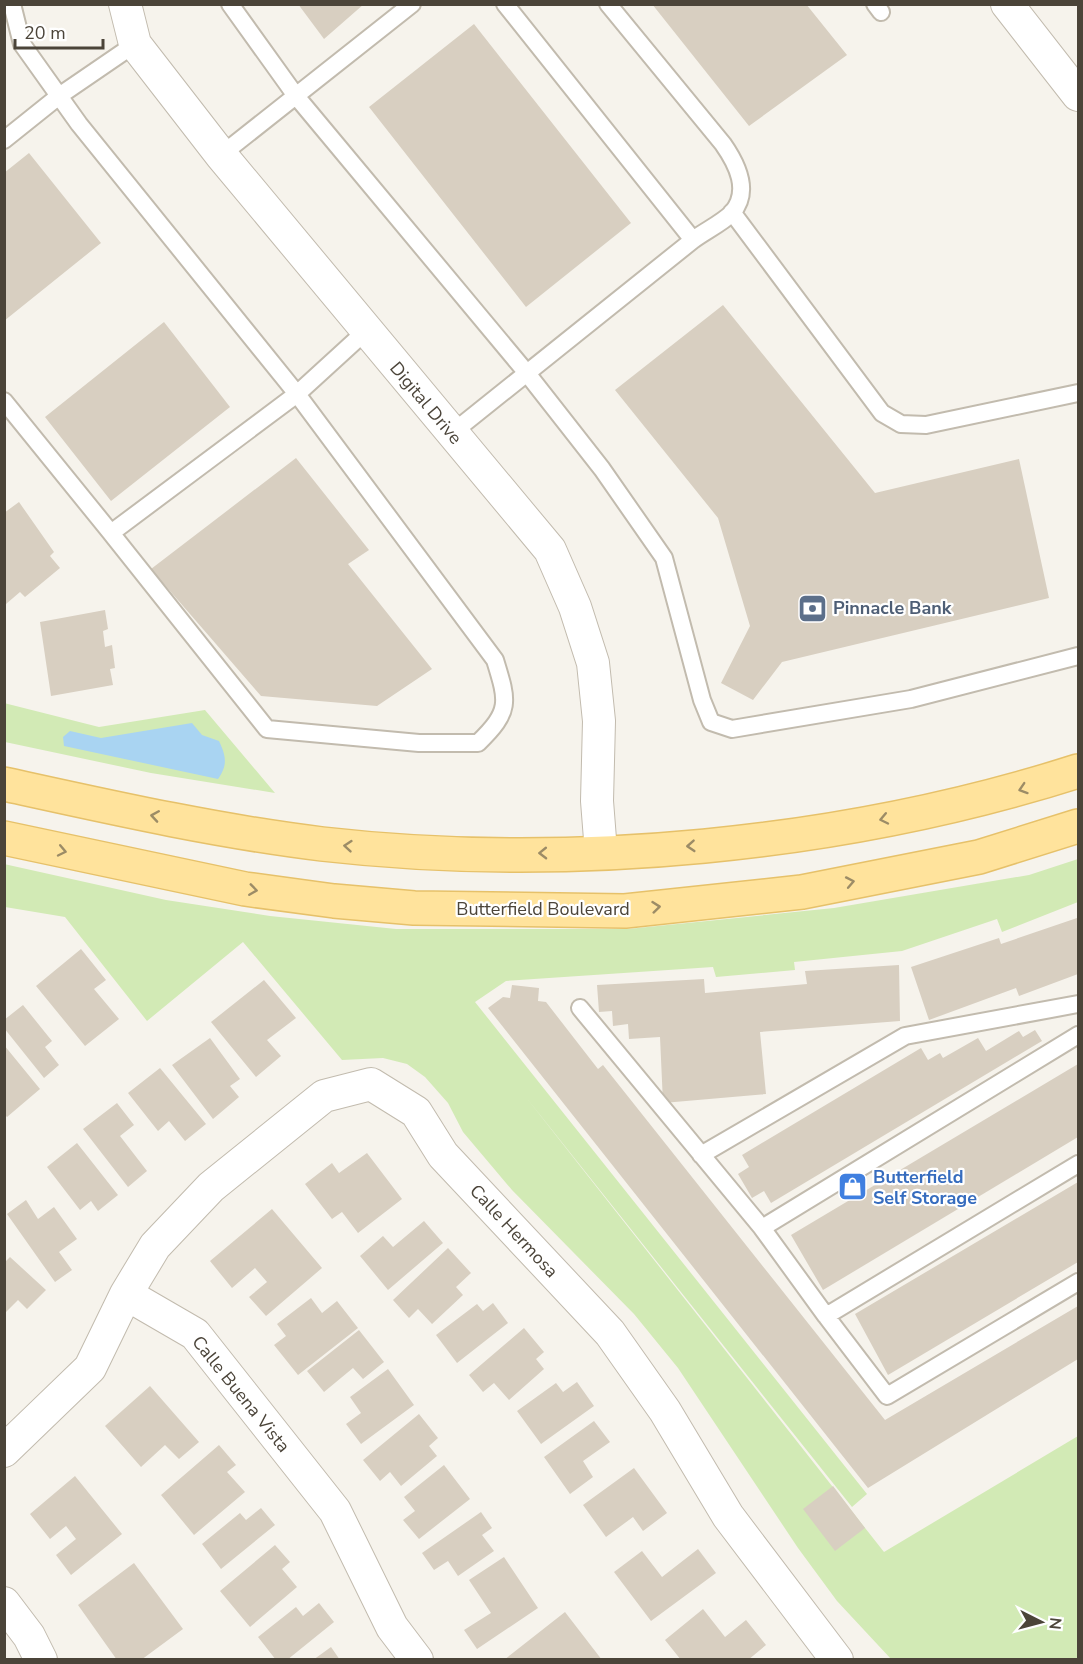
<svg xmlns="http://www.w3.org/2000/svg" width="1083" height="1664" viewBox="0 0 1083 1664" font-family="'Nunito Sans',sans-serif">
	<rect width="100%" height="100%" fill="#f6f3ec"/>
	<path fill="#d2eab5" d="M4,703L99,727L205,710L275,793L151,773L5,742Z
		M1078,859V902L1002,932L997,919L902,951L794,962L795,970L716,977L713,967L506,981L475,1002L867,1494L852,1507L525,1096L884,1552L1078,1436V1659H891L837,1601L798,1548L678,1368L634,1314L512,1190L463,1132L448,1103L425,1077L407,1064L383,1058L342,1060L243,942L147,1021L65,917L5,907L4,864L166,900L270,916L396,929H628L834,908L1029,875Z"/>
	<path fill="#a9d4f2" d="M192,723L202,735L219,741C226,756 228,765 218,779L64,746L63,737L70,731L101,738Z"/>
	<path fill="#d8cfc1" d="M298,4H364L324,39Z
		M652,4H806L847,55L749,126Z
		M474,24L631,223L526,307L369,107Z
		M29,153L101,243L4,321V173Z
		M723,305L875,493L1019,459L1049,598L782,662L753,700L721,683L750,626L718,518L615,390Z
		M164,322L230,407L111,501L45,417Z
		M296,458L369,550L348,564L432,669L377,706L261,696L151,569Z
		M19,502L54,552L50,556L60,568L25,597L20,592L6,604L4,513Z
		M105,610L108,629L103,631L105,647L112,645L115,668L110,669L113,685L51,696L40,622Z
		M1077,918L1078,974L1019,996L1016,988L929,1020L911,967L999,938L1001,944Z
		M81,949L106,980L94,989L119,1019L85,1046L36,986Z
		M899,965L900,1021L760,1032L766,1094L663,1103L660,1037L629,1039L628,1024L613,1026L612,1011L599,1012L597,985L704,979L705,993L807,984L805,971Z
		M264,980L296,1018L267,1040L281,1056L256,1077L211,1022Z
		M512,985L539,988L538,1001L546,1002L598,1069L603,1065L885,1420L1078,1306V1359L868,1488L488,1008L503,997L510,998Z
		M23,1005L52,1041L45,1047L59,1065L44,1078L4,1028V1020Z
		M1035,1030L1042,1041L771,1203L764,1191L752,1198L738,1174L749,1167L742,1155L921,1048L928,1060L940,1053L943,1058L978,1038L986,1051L1019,1031L1023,1037Z
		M210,1038L240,1079L230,1086L239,1097L213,1119L172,1065Z
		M4,1045L40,1089L7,1117L4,1114Z
		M1078,1064V1137L823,1290L791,1235Z
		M160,1068L206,1124L185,1141L169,1121L158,1131L128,1093Z
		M117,1103L134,1125L120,1136L147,1171L128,1187L83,1129Z
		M77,1143L118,1195L98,1211L91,1201L80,1210L47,1167Z
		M367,1153L402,1199L358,1233L342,1212L332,1219L305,1184L332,1163L339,1173Z
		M1078,1182V1262L888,1375L855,1314Z
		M26,1200L38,1219L54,1207L77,1239L59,1252L72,1270L55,1282L7,1214Z
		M272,1209L322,1268L266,1316L249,1297L267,1282L255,1268L232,1288L210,1261Z
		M424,1221L443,1243L388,1290L360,1256L383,1236L393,1247Z
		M448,1248L471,1273L456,1287L463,1295L432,1324L418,1309L409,1318L393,1300Z
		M10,1257L46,1290L27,1309L18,1300L4,1314V1263Z
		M311,1298L322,1313L337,1301L358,1328L298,1375L274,1345L286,1336L277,1324Z
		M493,1303L508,1323L457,1363L436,1335L477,1304L483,1311Z
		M524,1328L544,1352L536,1359L544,1369L509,1400L494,1383L483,1392L469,1375Z
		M359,1330L384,1362L363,1379L353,1368L324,1392L307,1371Z
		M388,1369L414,1405L361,1444L346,1424L361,1413L350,1397Z
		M577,1382L594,1406L541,1444L517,1411L556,1383L563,1392Z
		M150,1386L199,1442L179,1459L165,1445L141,1467L105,1426Z
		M419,1414L438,1438L429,1446L437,1456L401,1486L390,1472L380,1481L363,1460Z
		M594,1421L610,1442L583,1461L593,1477L570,1494L544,1457Z
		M219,1445L236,1465L227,1472L245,1492L194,1535L161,1495Z
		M444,1465L470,1499L419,1539L403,1520L415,1511L404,1497Z
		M634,1468L667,1513L643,1531L633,1517L606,1537L583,1505Z
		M75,1476L122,1534L71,1575L56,1555L76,1539L66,1526L50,1539L30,1514Z
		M833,1486L865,1528L835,1551L803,1509Z
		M261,1508L275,1525L221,1569L202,1544L240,1513L246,1520Z
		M481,1512L492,1528L482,1535L494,1551L458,1576L448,1561L434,1570L422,1553Z
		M275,1545L290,1562L282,1569L297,1587L250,1627L220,1591Z
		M698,1549L716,1573L651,1621L614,1572L642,1551L662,1577Z
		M504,1557L538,1608L477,1649L464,1630L491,1613L469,1580Z
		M134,1563L183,1629L141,1660H117L78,1605Z
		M319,1603L334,1622L287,1660H276L258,1637L296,1607L303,1616Z
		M703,1609L725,1637L746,1620L766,1645L748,1660H681L665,1640Z
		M565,1612L602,1660H504Z
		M331,1647L340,1660H313Z"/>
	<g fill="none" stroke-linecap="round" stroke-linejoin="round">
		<defs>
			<path id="service" d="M12,4L22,44L79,124L297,394L366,331
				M230,4L296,96L526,372L602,469L664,558L702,700L711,722L732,729L911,699L1078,656
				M505,4L693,240
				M875,4L881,12
				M4,140L59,96L135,44
				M221,155L412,4
				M732,212L882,413L901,424L926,425L1078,393
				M4,401L111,533L297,394L495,660C508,702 511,711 478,743H419L267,729L111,533
				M452,433L693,240C705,231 722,223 732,213C751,191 737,164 723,144L608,4
				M580,1008L762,1228
				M1078,1035L762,1228L826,1316L1078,1164
				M701,1155L905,1036L1078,1004
				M826,1316L887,1396L1078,1282"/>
			<path id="minor" d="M125,4L135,44L221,155L550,550L575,607L593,663L599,721L597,801L601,852
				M1007,4L1078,95
				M126,1294L155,1246L211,1187L324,1096L371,1084L416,1112L443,1155L610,1333L665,1411L728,1516L837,1660
				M4,1451L90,1368L126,1294L195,1334L335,1511L392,1627L417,1660
				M4,1603L29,1636L41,1660"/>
			<path id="primary" d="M4,784C109,807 215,831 322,844C568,872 843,846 1078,771
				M4,838L245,889L334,901L414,908L625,911L802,892L979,857L1078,826"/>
		</defs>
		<use href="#service" stroke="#c2bbae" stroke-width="20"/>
		<use href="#minor" stroke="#c2bbae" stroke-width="34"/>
		<use href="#primary" stroke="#e6c16a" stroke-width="36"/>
		<use href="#service" stroke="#fff" stroke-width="16"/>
		<use href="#minor" stroke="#fff" stroke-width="32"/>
		<use href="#primary" stroke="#ffe39c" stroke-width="33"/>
	</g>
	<defs><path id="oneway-chevron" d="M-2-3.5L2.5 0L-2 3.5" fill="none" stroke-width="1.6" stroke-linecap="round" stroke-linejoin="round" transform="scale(1.5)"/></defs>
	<g stroke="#9c8c66">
		<use href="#oneway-chevron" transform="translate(1023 789) rotate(162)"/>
		<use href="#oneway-chevron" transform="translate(155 816) rotate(-171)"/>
		<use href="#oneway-chevron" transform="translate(884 819) rotate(168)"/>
		<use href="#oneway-chevron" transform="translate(348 846) rotate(-175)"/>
		<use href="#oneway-chevron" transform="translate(691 846) rotate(176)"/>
		<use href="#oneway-chevron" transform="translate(62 851) rotate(12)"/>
		<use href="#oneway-chevron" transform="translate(543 853) rotate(179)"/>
		<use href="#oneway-chevron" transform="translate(850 882) rotate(-11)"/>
		<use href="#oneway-chevron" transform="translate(253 890) rotate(8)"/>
		<use href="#oneway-chevron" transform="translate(656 907) rotate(-6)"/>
	</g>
	<defs>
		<symbol id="bank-square" viewBox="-11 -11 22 22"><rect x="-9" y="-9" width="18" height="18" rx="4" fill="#5c6f8a" stroke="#fff"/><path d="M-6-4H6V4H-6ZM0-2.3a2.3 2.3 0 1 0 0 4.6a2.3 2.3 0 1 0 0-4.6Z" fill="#fff"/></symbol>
		<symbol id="shop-square" viewBox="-11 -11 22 22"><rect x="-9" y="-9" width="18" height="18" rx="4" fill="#3f7fe0" stroke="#fff"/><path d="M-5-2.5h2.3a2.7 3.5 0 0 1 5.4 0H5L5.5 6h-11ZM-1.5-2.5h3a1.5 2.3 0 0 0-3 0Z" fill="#fff"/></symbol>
	</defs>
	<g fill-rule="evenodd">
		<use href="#bank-square" x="796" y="592" width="33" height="33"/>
		<use href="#shop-square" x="836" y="1170" width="33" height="33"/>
	</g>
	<g text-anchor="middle" stroke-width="4.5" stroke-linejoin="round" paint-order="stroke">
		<g font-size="18" fill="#4b4439" stroke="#fff">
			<text transform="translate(426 403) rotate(50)" y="6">Digital Drive</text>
			<text x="543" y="915">Butterfield Boulevard</text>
			<text transform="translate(514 1231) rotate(47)" y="6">Calle Hermosa</text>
			<text transform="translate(241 1394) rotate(51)" y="6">Calle Buena Vista</text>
		</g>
		<g font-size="18" font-weight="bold" fill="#4e5e75" stroke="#fff" text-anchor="start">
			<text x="833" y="614">Pinnacle Bank</text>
		</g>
		<g font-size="18" font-weight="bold" fill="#366cbe" stroke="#fff" text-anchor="start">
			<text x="873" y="1183">Butterfield<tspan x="873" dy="21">Self Storage</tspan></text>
		</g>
	</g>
	<rect width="1083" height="1664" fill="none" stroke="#4b4439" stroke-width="12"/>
	<g transform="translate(1041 1622) rotate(96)" stroke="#ffffff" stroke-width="4.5" paint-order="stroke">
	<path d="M0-4.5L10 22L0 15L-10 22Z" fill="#4b4439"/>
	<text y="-9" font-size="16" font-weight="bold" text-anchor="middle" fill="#4b4439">N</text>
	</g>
	<path d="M15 39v9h88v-9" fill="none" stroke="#4b4439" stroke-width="3"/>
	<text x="24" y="39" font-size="18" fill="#4b4439" stroke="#ffffff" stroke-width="4.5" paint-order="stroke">20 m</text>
</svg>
